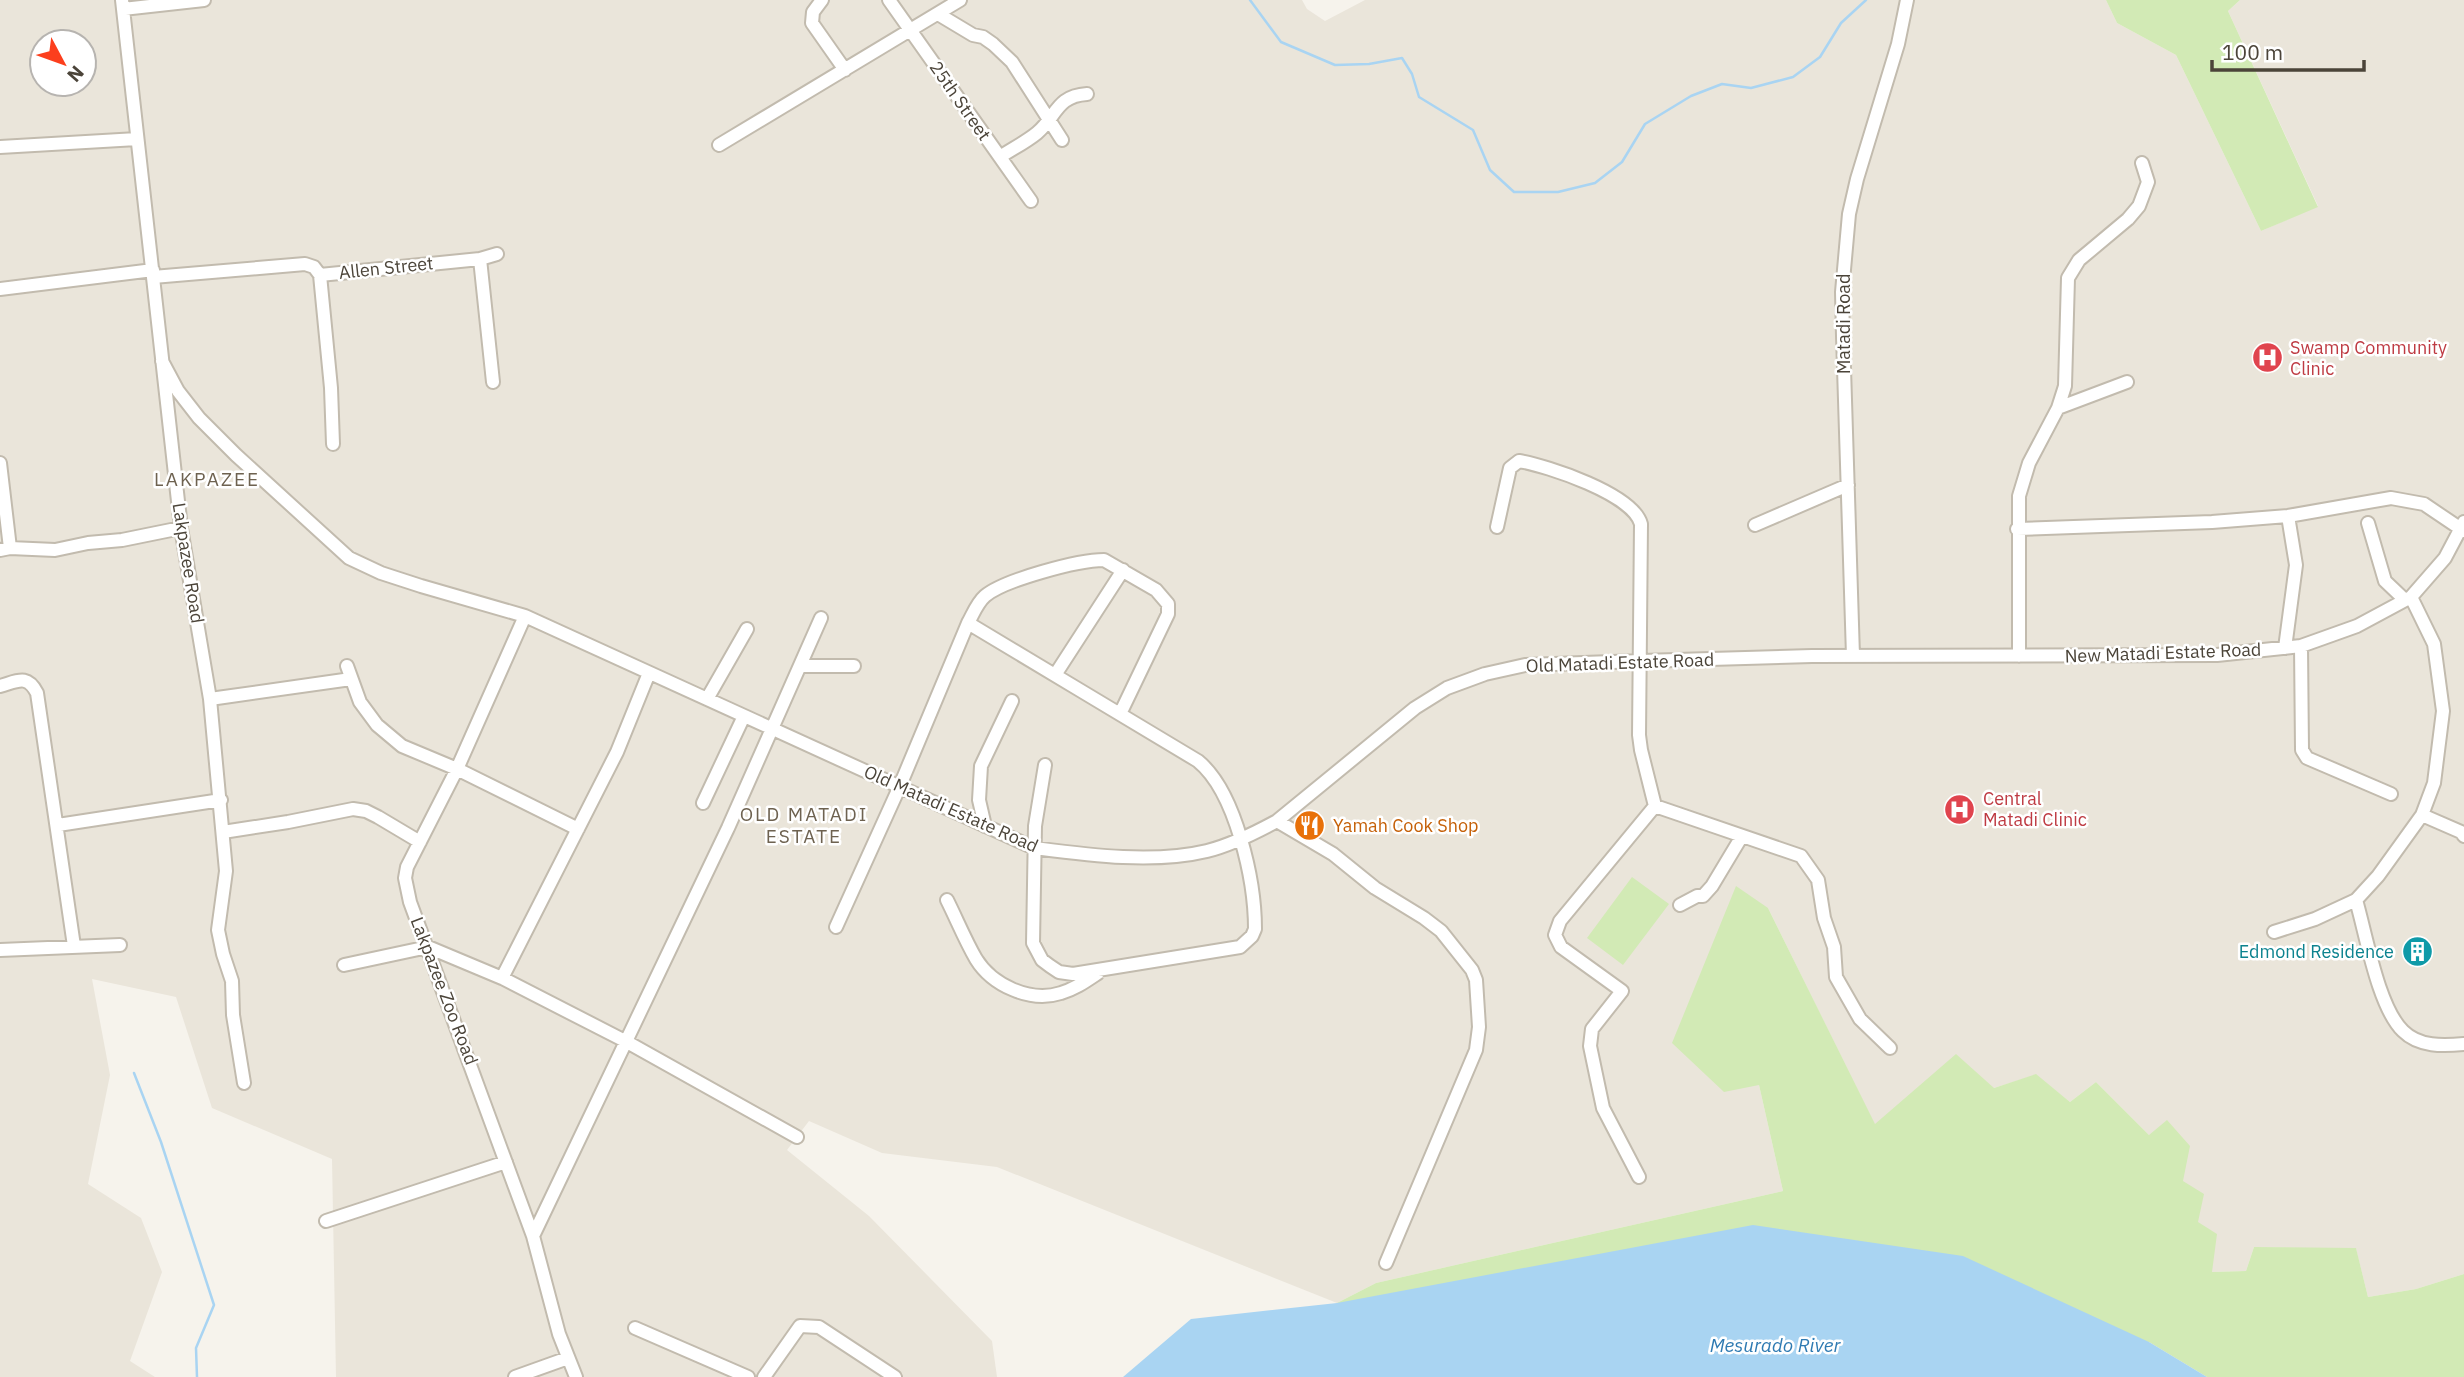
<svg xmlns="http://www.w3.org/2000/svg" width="2464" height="1377" viewBox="0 0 2464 1377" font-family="'IBM Plex Sans',sans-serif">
	<rect width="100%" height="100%" fill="#f6f3ec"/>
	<path fill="#eae5da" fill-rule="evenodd" d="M0,0H1302L1307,9L1325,21L1365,0H2106L2117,23L2176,55L2261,231L2318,206L2228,11L2240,0H2464V1274L2416,1289L2368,1297L2356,1249L2254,1247L2246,1271L2212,1272L2183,1181L2149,1135L2096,1082L2070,1102L2036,1075L1875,1125L1768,908L1759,1085L1783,1191L1376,1283L1337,1303L997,1167L882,1153L809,1121L787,1150L869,1216L992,1341L997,1377H336L332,1159L212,1108L176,997L92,979L110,1075L88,1184L141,1218L162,1272L130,1361L155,1377H0ZM42,42H84V84H42Z"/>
	<path fill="#d2eab5" d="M2106,0H2240L2228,11L2318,207L2261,231L2176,55L2117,23Z
		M1632,877L1669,904L1623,965L1587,938Z
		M1736,886L1768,908L1875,1124L1956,1054L1994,1088L2036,1074L2070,1102L2096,1082L2149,1135L2167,1120L2190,1146L2183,1181L2204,1194L2198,1222L2217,1234L2212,1272L2246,1271L2254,1247L2356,1248L2368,1297L2416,1289L2464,1274V1377H2207L2149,1342L1337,1303L1376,1283L1783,1191L1759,1085L1724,1092L1672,1043Z"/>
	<path fill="#a9d4f2" d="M1753,1225L1963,1256L2149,1342L2207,1377H1123L1191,1319L1337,1303Z"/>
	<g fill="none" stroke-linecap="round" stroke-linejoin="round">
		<path stroke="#a9d4f2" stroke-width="2.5" d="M1250,0L1281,42L1335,65L1369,64L1402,58L1412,74L1419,97L1473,130L1490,170L1514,192H1558L1595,183L1622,162L1645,124L1691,96L1722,84L1751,88L1793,77L1820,57L1841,23L1866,0
			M134,1073L161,1142L214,1305L196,1348L197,1377"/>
		<defs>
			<path id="minor" d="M122,0L181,528L210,699L226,871L218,930L223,954L232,981L233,1015L244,1083
				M822,0L813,12L812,23L845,70
				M889,0L1031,201
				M123,9L204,0
				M938,14L973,35L983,37L993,44L1012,62L1062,140
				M719,145L960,0
				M0,147L137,139
				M1000,157C1012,149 1026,142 1037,133C1057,116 1056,96 1087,94
				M480,259L493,382
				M320,275L331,388L333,444
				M153,277L305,264L314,267L320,275L480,259L497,254
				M0,289L153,270
				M162,361L178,391L199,418L236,455L349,558L381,573L421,586L525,616L1034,848C1088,855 1153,864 1207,851C1231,845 1255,833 1277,821L1415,708L1447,688L1485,674L1525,665L1641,661L1812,656L2217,655L2301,646L2357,626L2411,597L2445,558L2464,522
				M2058,408L2127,382
				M0,463L10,548
				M2368,523L2385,581L2405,600
				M1755,525L1848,485
				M1497,527L1510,468L1519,461C1548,466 1633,494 1641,524L1639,735L1641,750L1655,806L1560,921L1555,935L1561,947L1622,991L1592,1029L1590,1046L1603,1108L1639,1177
				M2017,529L2212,522L2288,516L2391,498L2424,504L2464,531
				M0,550L10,548L55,550L88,543L122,540L181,528
				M525,616L457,769L407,867L405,878L410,902L533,1236L559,1334L576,1377
				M2301,646L2302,750L2307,758L2391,794
				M2285,648L2296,565L2288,516
				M1853,656L1843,336L1842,292L1849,214L1857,179L1898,44L1907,0
				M2019,656V496L2029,463L2058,408L2065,386L2068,278L2079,260L2128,219L2139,206L2148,182L2142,163
				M347,666L360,702L377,725L402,746L457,769L578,829
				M801,666H854
				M1055,675L1123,570
				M0,686C18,681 27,674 37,693L74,946
				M210,699L351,679
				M707,699L747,629
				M1045,765L1035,826L1033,943L1042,960L1050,966L1059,972L1073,974L1240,947L1252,936L1255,929C1255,881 1236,792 1198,761C1121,715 1045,669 968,623C973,614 977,603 985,596C1004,580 1078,560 1104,560L1156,590L1168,604V614L1120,714
				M703,803L744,716
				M1655,806L1801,856L1818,880L1824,918L1834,947L1836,977L1860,1019L1890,1048
				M2422,815L2461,832L2464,836
				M1277,821L1333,854L1375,888L1424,918L1441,931L1472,970L1476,980L1479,1027L1476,1050L1386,1263
				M58,825L221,800
				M985,826L979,800L981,766L1012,701
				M223,832L288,822L353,809L366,811L378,817L420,842
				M947,900C957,920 965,940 976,959C992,985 1030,1003 1061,993C1075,989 1086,981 1098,973
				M2356,900C2366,934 2378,1007 2403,1031C2419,1047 2443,1046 2464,1044
				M1680,905L1697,896H1703L1712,886L1742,836
				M836,927L899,788L968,623
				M2274,932L2315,919L2356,900L2378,876L2422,815L2434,783L2443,711L2434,644L2411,597
				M0,950L120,945
				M344,965L428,947L502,978L617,752L649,673
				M502,978L627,1042L797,1137
				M326,1221L506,1162
				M533,1236L728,828L821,618
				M635,1328L748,1377
				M515,1377L568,1358
				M764,1377L800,1326L819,1327L895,1377"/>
		</defs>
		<use href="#minor" stroke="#c2bbae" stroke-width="16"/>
		<use href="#minor" stroke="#fff" stroke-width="12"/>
	</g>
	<defs>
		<symbol id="hospital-disc" viewBox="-11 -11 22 22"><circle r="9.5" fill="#e0444e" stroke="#fff"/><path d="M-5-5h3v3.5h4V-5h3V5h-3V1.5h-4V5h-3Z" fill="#fff"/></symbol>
		<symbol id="restaurant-disc" viewBox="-11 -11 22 22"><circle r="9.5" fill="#e8710a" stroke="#fff"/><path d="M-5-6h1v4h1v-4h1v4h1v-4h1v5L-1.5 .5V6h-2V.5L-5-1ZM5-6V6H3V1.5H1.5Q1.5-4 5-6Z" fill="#fff"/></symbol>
		<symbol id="building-disc" viewBox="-11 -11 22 22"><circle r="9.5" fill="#0f9aa8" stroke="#fff"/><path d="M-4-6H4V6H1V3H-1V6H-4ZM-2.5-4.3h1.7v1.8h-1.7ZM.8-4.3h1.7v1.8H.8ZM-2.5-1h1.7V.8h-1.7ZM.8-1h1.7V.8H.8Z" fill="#fff"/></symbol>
	</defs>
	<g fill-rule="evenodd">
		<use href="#hospital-disc" x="2250" y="340" width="35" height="35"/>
		<use href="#hospital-disc" x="1942" y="792" width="35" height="35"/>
		<use href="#restaurant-disc" x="1292" y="808" width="35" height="35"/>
		<use href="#building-disc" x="2400" y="934" width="35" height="35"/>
	</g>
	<g text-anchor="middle" stroke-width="5" stroke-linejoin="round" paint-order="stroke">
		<g font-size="18" fill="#4b4439" stroke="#fff">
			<text transform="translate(960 101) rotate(55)" y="6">25th Street</text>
			<text transform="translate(386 268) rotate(-6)" y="6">Allen Street</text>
			<text transform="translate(1844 324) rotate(-90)" y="6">Matadi Road</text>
			<text transform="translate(188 563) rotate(81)" y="6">Lakpazee Road</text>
			<text transform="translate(2163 653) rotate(-2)" y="6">New Matadi Estate Road</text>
			<text transform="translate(1620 663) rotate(-2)" y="6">Old Matadi Estate Road</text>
			<text transform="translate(951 809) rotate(24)" y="6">Old Matadi Estate Road</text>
			<text transform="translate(444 991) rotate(69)" y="6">Lakpazee Zoo Road</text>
		</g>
		<g font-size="18" fill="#be3a42" stroke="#fff" text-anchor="start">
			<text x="2290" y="354">Swamp Community<tspan x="2290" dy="21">Clinic</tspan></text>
			<text x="1983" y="805">Central<tspan x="1983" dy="21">Matadi Clinic</tspan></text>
		</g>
		<g font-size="18" fill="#c56008" stroke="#fff" text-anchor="start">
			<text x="1333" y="832">Yamah Cook Shop</text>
		</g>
		<g font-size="18" fill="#0d838f" stroke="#fff" text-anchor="end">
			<text x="2394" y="958">Edmond Residence</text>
		</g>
		<g font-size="19" letter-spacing="2" fill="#6e6250" stroke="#fff">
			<text x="207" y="486">LAKPAZEE</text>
			<text x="804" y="821">OLD MATADI<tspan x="804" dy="22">ESTATE</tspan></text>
		</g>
		<g font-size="19" font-style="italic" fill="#2e7ab2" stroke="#fff">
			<text x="1775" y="1352">Mesurado River</text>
		</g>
	</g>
	<g transform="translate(63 63) rotate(131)"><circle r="33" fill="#ffffff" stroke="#b7b4b0" stroke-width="2"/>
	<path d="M0-5L12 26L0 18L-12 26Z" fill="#fc3f1d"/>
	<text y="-10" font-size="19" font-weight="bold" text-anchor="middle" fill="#4b4439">N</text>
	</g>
	<path d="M2212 60v10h152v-10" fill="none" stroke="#4b4439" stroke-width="3.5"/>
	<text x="2222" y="60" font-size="21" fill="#4b4439" stroke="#ffffff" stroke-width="5" paint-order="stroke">100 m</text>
</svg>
